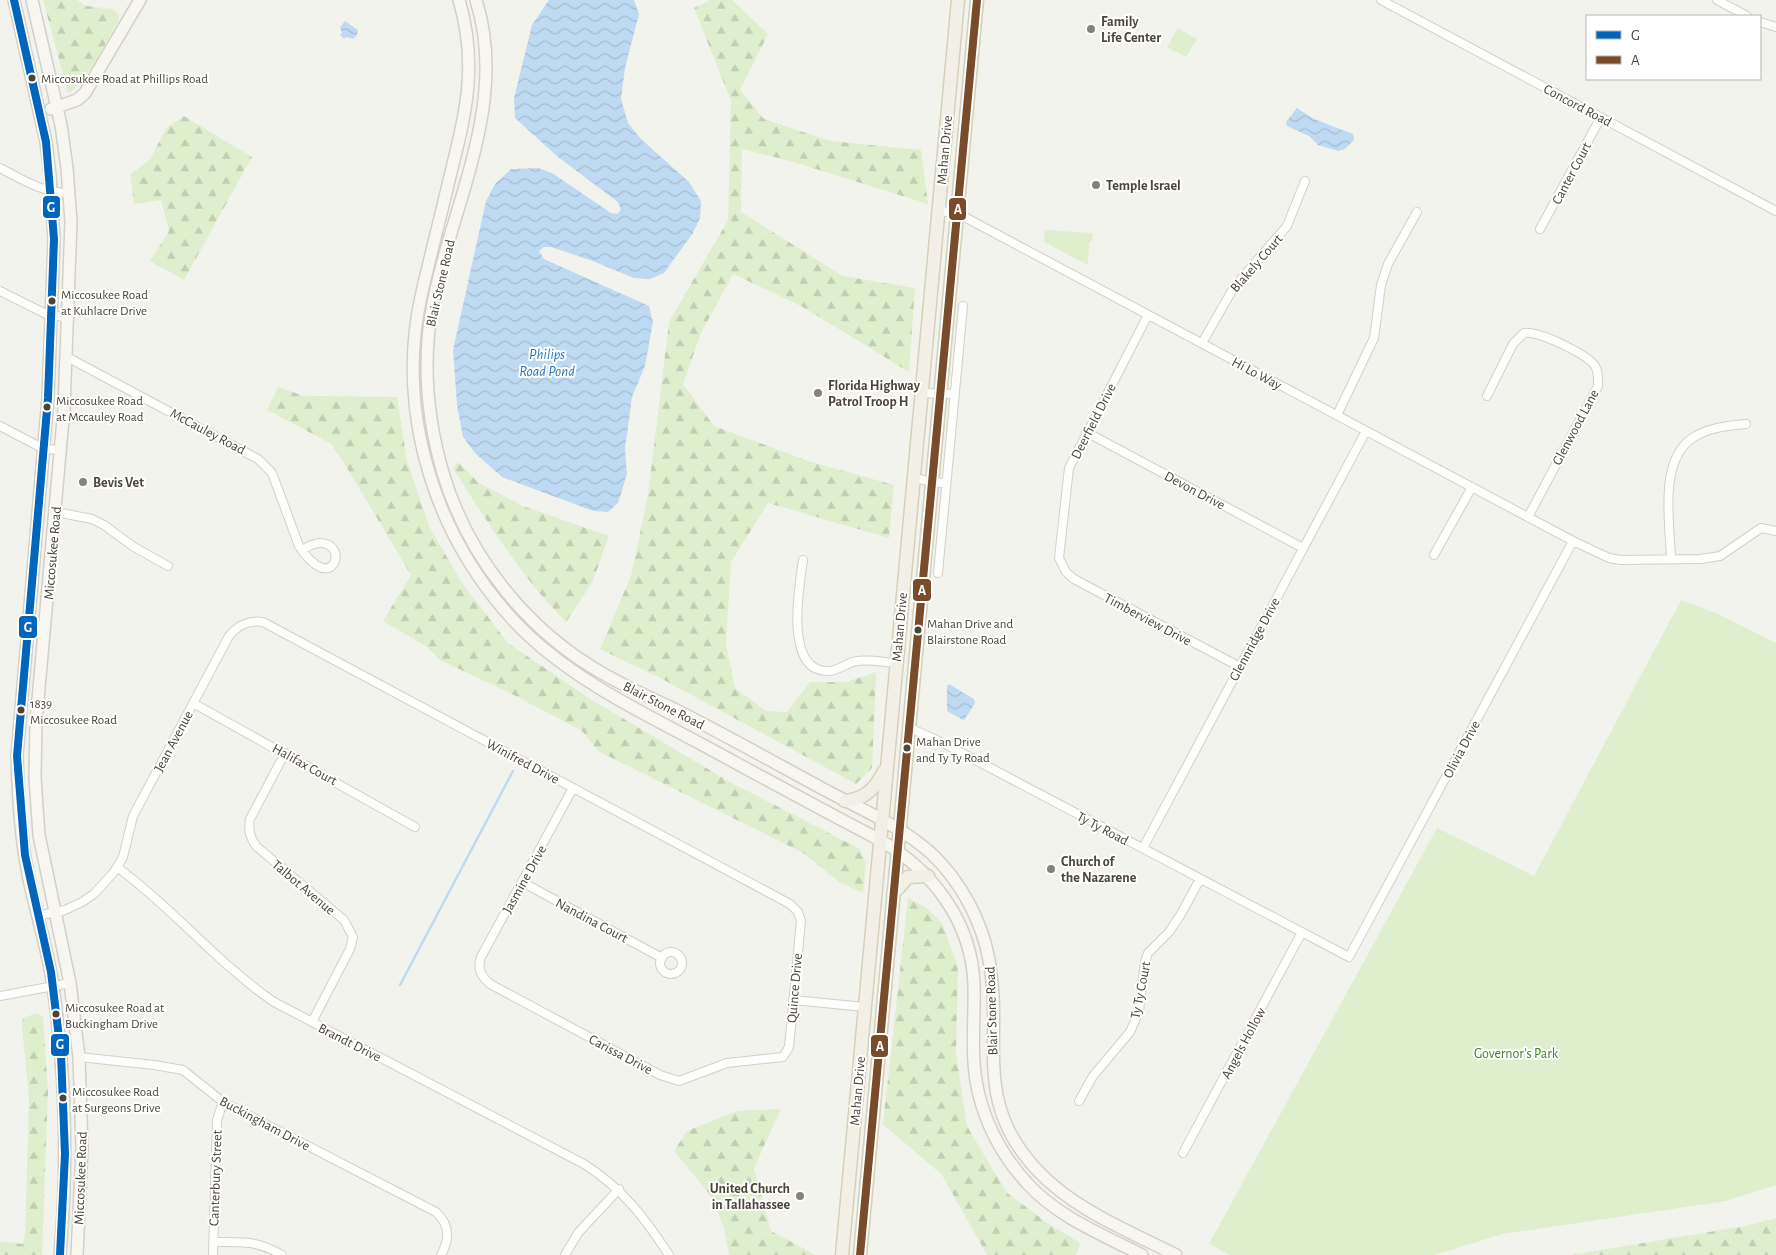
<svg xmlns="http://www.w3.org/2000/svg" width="1776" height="1255" viewBox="0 0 1776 1255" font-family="'Alegreya Sans',sans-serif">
	<defs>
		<pattern id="forest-firs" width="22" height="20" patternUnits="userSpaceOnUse" patternTransform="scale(1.25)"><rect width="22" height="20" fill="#dfefce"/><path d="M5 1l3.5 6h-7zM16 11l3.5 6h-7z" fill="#c1ceb2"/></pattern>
		<pattern id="water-waves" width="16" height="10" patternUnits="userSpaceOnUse" patternTransform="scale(1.25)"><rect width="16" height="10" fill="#bedaf2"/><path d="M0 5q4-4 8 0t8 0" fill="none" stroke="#a5bcd0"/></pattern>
	</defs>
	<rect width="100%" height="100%" fill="#f3f3ee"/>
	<path fill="url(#forest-firs)" d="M43,0H77L86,6L113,9L119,16L118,22C106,41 87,84 68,93Z
		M711,0H732L768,34L740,90L764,119L830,141L921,150L928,204L790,161L742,149L741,212L843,276L915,288L909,372L801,306L733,274L701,333L683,384L714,426L808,461L894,485L889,538L768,503L731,562L726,643L735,688L766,711L787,712L810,682H846L876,672L872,768L856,784L662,679L600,649L631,576L648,495L669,322L728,220L731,101L694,8Z
		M184,116L252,157L184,280L150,261L169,231L161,200L134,204L130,175L150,159L167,127Z
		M278,387L304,396L397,397L407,461L429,526L462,583L508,643L587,697L728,781L860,849L866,864L863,893L839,882L803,853L598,751L582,731L512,694L440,660L427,647L383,621L411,575L341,458L330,443L267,410Z
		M458,462L479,483L523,506L609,536L593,581L566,622C521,577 488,522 453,469Z
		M908,898L924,906L942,923L958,967L956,1053L967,1126L1006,1192L1046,1222L1080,1243L1076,1255H987L942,1175L883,1124Z
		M37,1013L43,1017L48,1091L42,1255H0V1241L23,1244L25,1235L29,1099L22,1026L23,1018Z
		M781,1109L754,1168L771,1231L816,1255H729L725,1231L711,1196L674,1151L687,1131L737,1111Z
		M1776,1218V1255H1571L1745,1226Z"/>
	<path fill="#dfefce" d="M1178,28L1197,39L1186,57L1167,47Z
		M1045,230L1093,233L1092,241L1089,243L1088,265L1044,242Z
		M1681,600L1718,614L1776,643V1185L1726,1201L1503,1234L1434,1255H1230L1209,1244L1437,828L1534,876Z"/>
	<path fill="url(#water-waves)" d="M549,0H634L639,14L625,68L621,99L628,123L641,139L689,182L701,201L700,218L693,233L664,273L650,279L634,278L590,260L551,247H544L539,251L544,259L649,306L653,322L645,366L632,397L625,449L627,474L618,503L608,512L593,511L502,477L475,453L463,437L457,405L453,350L486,201L495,184L511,169L538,168L552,173L611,213L617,214L621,210L618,202L558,157L515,118L514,98L532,25Z
		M345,21L358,30L357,35L353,39L346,37L344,39L340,35L342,33L340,27Z
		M1297,108L1314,119L1353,134L1354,140L1345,149L1338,151L1318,145L1309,136L1287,126L1286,122Z
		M949,684L974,699L975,703L965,719L963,720L947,711V686Z"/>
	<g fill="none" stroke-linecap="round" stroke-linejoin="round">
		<path stroke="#bedaf2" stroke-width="2.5" d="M400,985L513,771"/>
		<defs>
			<path id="street" d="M1381,0L1776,211
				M1717,0L1747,16
				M1760,22L1776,27
				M0,168C23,180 43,193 69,193
				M939,211L957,213L1573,541L1609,558L1621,560L1701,559L1720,556L1761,528L1776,531
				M1540,229L1601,117
				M0,291L44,313L68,318
				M1148,315L1069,468L1059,558L1066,572L1074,579L1240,667
				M1202,343L1234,287L1287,226L1305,181
				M67,357L258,459L272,473L275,481L299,546C333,598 350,543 320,543C314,543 307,547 302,550
				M921,393L955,394
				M1487,396L1513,344L1524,333C1539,331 1587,354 1595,366C1599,372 1598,379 1598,386L1528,517
				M1337,415L1374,338L1381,285L1388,264L1417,212
				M0,426L44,449L61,450
				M1086,432L1303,548
				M913,478L946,484
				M56,512L92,519L104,525L134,547L168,566
				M1434,555L1472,487
				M1671,559C1670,523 1658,459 1694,437C1710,427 1728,426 1746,424
				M803,560C799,587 784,672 828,671C838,671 846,663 857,661C869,659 883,662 895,663
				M938,573L963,306
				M193,703L415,827
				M910,728L945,744L1349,957L1573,541
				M285,753L250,819C248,830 250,837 256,846L344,920L353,937L350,949L312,1022
				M1143,848L1366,431
				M117,867C173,908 217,963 274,1002L584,1164C623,1189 644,1217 669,1255
				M522,882L662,958
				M37,916L65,910L82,902L94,894L114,872L123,857L133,816L229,636C238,625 248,620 263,622L790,904L798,912L801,921L789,1047L783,1057L727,1063L679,1081L660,1075L490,984C481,976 477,969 481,957L573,788
				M660 963a11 11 0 1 1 22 0a11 11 0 1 1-22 0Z
				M0,996L70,983
				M793,1000L865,1007
				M79,1057L154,1065L183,1070L223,1102L436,1212C450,1225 450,1239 441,1255
				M1079,1101L1093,1076L1130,1032L1139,1011L1145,962L1148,953L1169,932L1181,914L1200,879
				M1183,1153L1302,932
				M213,1242C242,1242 256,1240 282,1255
				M213,1255L217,1120L223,1102
				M565,1255L578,1233L619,1189"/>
			<path id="secondary" d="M14,0L46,142L50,174L54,239L48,398L17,756C18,794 20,832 27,869C34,909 48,947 53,987C66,1076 68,1165 60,1255
				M32,0L61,125L67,168L71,222L64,408L36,722L35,778L39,835L70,983L79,1057L82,1147L77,1255
				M459,0C478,64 466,114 450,176C441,215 431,253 422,292C393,415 438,549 528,635C578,682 643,713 703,745C762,777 820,809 880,840C933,871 972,922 974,985C975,1020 970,1056 978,1091C986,1125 1003,1157 1027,1183C1056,1216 1103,1235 1142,1255
				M476,0C509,103 452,204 433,303C422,360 427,418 443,473C468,557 527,630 602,673C626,687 651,698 676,710C727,736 777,764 827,791C863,810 902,827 932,854C961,882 982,921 989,960C1004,1040 971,1100 1037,1170C1073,1209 1129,1231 1176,1255
				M51,109L77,100L85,93L140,0"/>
			<path id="primary" d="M845,801C865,799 875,789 884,771
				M893,894L908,877L928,876
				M842,1255L958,0
				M860,1255L977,0"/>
		</defs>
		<use href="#street" stroke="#d1d0cb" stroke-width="10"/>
		<use href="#secondary" stroke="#d3d0c5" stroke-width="14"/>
		<use href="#primary" stroke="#d6d0bb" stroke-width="15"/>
		<use href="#street" stroke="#fdfdfc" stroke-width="8"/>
		<use href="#secondary" stroke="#f7f6f1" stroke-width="11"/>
		<use href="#primary" stroke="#f2f0e6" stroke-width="12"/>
		<defs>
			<path id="bus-1" d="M14,0L46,142L54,239L48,398L17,756L25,855L51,972L61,1054L65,1154L60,1255"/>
			<path id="bus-2" d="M860,1255L977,0"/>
		</defs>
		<use href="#bus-1" stroke="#fff" stroke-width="11"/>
		<use href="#bus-2" stroke="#fff" stroke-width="11"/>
		<use href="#bus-1" stroke="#0065bd" stroke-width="8"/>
		<use href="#bus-2" stroke="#7a4b2a" stroke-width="8"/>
	</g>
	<g fill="#868278" stroke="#fff" stroke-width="2">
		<circle cx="1091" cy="29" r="5"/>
		<circle cx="1096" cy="185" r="5"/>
		<circle cx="818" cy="393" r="5"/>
		<circle cx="83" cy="482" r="5"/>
		<circle cx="1051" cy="869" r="5"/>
		<circle cx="800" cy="1196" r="5"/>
	</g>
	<g fill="#4b4538" stroke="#fff" stroke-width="2">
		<circle cx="32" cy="78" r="4.5"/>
		<circle cx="52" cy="301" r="4.5"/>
		<circle cx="47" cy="407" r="4.5"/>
		<circle cx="918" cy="630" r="4.5"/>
		<circle cx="21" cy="710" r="4.5"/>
		<circle cx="907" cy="748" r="4.5"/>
		<circle cx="56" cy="1014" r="4.5"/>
		<circle cx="63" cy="1098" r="4.5"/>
	</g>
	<g text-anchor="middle" stroke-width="4" stroke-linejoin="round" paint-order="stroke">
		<g font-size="13" fill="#4b4538" stroke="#fff" text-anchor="start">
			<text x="41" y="83">Miccosukee Road at Phillips Road</text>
			<text x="61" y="299">Miccosukee Road<tspan x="61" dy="16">at Kuhlacre Drive</tspan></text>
			<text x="56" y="405">Miccosukee Road<tspan x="56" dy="16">at Mccauley Road</tspan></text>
			<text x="927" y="628">Mahan Drive and<tspan x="927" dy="16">Blairstone Road</tspan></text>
			<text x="30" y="708">1839<tspan x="30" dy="16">Miccosukee Road</tspan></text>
			<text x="916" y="746">Mahan Drive<tspan x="916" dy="16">and Ty Ty Road</tspan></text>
			<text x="65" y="1012">Miccosukee Road at<tspan x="65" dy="16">Buckingham Drive</tspan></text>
			<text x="72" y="1096">Miccosukee Road<tspan x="72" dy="16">at Surgeons Drive</tspan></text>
		</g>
		<g font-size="14" font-weight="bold" fill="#4b4538" stroke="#fff" text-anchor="start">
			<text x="1101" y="26">Family<tspan x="1101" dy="16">Life Center</tspan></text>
			<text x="1106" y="190">Temple Israel</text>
			<text x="828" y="390">Florida Highway<tspan x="828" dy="16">Patrol Troop H</tspan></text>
			<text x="93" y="487">Bevis Vet</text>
			<text x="1061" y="866">Church of<tspan x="1061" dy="16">the Nazarene</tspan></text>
			<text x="790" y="1193" text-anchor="end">United Church<tspan x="790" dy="16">in Tallahassee</tspan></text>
		</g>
		<g font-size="14" fill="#4b4538" stroke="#fff">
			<text transform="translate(1578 105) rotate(28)" y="5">Concord Road</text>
			<text transform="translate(944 150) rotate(-85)" y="5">Mahan Drive</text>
			<text transform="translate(1571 173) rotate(-62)" y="5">Canter Court</text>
			<text transform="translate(1256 263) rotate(-49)" y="5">Blakely Court</text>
			<text transform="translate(440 283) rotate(-77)" y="5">Blair Stone Road</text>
			<text transform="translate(1257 373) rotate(28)" y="5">Hi Lo Way</text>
			<text transform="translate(1093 421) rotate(-63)" y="5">Deerfield Drive</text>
			<text transform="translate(1575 427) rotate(-62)" y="5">Glenwood Lane</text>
			<text transform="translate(208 431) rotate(28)" y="5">McCauley Road</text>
			<text transform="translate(1195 490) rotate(28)" y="5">Devon Drive</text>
			<text transform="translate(52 553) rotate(-85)" y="5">Miccosukee Road</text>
			<text transform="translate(1148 619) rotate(28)" y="5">Timberview Drive</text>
			<text transform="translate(899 627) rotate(-85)" y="5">Mahan Drive</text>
			<text transform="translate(1254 639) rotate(-62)" y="5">Glennridge Drive</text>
			<text transform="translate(664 705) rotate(27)" y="5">Blair Stone Road</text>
			<text transform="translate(173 741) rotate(-62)" y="5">Jean Avenue</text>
			<text transform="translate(1461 749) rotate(-62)" y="5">Olivia Drive</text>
			<text transform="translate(523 761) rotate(28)" y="5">Winifred Drive</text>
			<text transform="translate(305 764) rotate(29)" y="5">Halifax Court</text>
			<text transform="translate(1103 828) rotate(28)" y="5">Ty Ty Road</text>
			<text transform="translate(524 879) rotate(-61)" y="5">Jasmine Drive</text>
			<text transform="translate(304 887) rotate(40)" y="5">Talbot Avenue</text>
			<text transform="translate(592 920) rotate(28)" y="5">Nandina Court</text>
			<text transform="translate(794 988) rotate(-85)" y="5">Quince Drive</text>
			<text transform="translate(1140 990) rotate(-79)" y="5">Ty Ty Court</text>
			<text transform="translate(991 1011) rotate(-92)" y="5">Blair Stone Road</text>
			<text transform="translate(350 1042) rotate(27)" y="5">Brandt Drive</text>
			<text transform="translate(1243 1043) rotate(-62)" y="5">Angels Hollow</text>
			<text transform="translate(621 1054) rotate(28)" y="5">Carissa Drive</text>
			<text transform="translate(857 1091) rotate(-85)" y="5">Mahan Drive</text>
			<text transform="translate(265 1123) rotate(28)" y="5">Buckingham Drive</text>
			<text transform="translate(80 1178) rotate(-88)" y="5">Miccosukee Road</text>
			<text transform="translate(215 1178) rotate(-88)" y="5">Canterbury Street</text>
		</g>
		<g font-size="14" fill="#448128" stroke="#fff">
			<text x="1516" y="1058">Governor's Park</text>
		</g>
		<g font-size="15" font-style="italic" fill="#2b77bd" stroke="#fff">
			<text x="547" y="359">Philips<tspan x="547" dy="17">Road Pond</tspan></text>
		</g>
	</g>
	<g stroke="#fff" stroke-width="2">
		<rect x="42" y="195" width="19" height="24" rx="5" fill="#0065bd"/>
		<rect x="948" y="197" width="19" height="24" rx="5" fill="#7a4b2a"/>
		<rect x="912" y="578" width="20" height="24" rx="5" fill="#7a4b2a"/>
		<rect x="18" y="615" width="20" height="24" rx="5" fill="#0065bd"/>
		<rect x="50" y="1033" width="20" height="24" rx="5" fill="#0065bd"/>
		<rect x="870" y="1034" width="19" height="24" rx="5" fill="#7a4b2a"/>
	</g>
	<g font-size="14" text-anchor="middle" font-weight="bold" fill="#fff">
		<text x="51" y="212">G</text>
		<text x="958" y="214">A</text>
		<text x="922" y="595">A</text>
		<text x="28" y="632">G</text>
		<text x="60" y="1049">G</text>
		<text x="880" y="1051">A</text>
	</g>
	<rect x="1586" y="15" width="175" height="65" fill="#ffffff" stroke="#b7b5af"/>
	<rect x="1596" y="31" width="25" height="8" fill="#0065bd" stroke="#b7b5af"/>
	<text x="1631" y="40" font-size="15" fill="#4b4538">G</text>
	<rect x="1596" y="56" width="25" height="8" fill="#7a4b2a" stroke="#b7b5af"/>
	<text x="1631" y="65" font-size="15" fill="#4b4538">A</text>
</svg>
